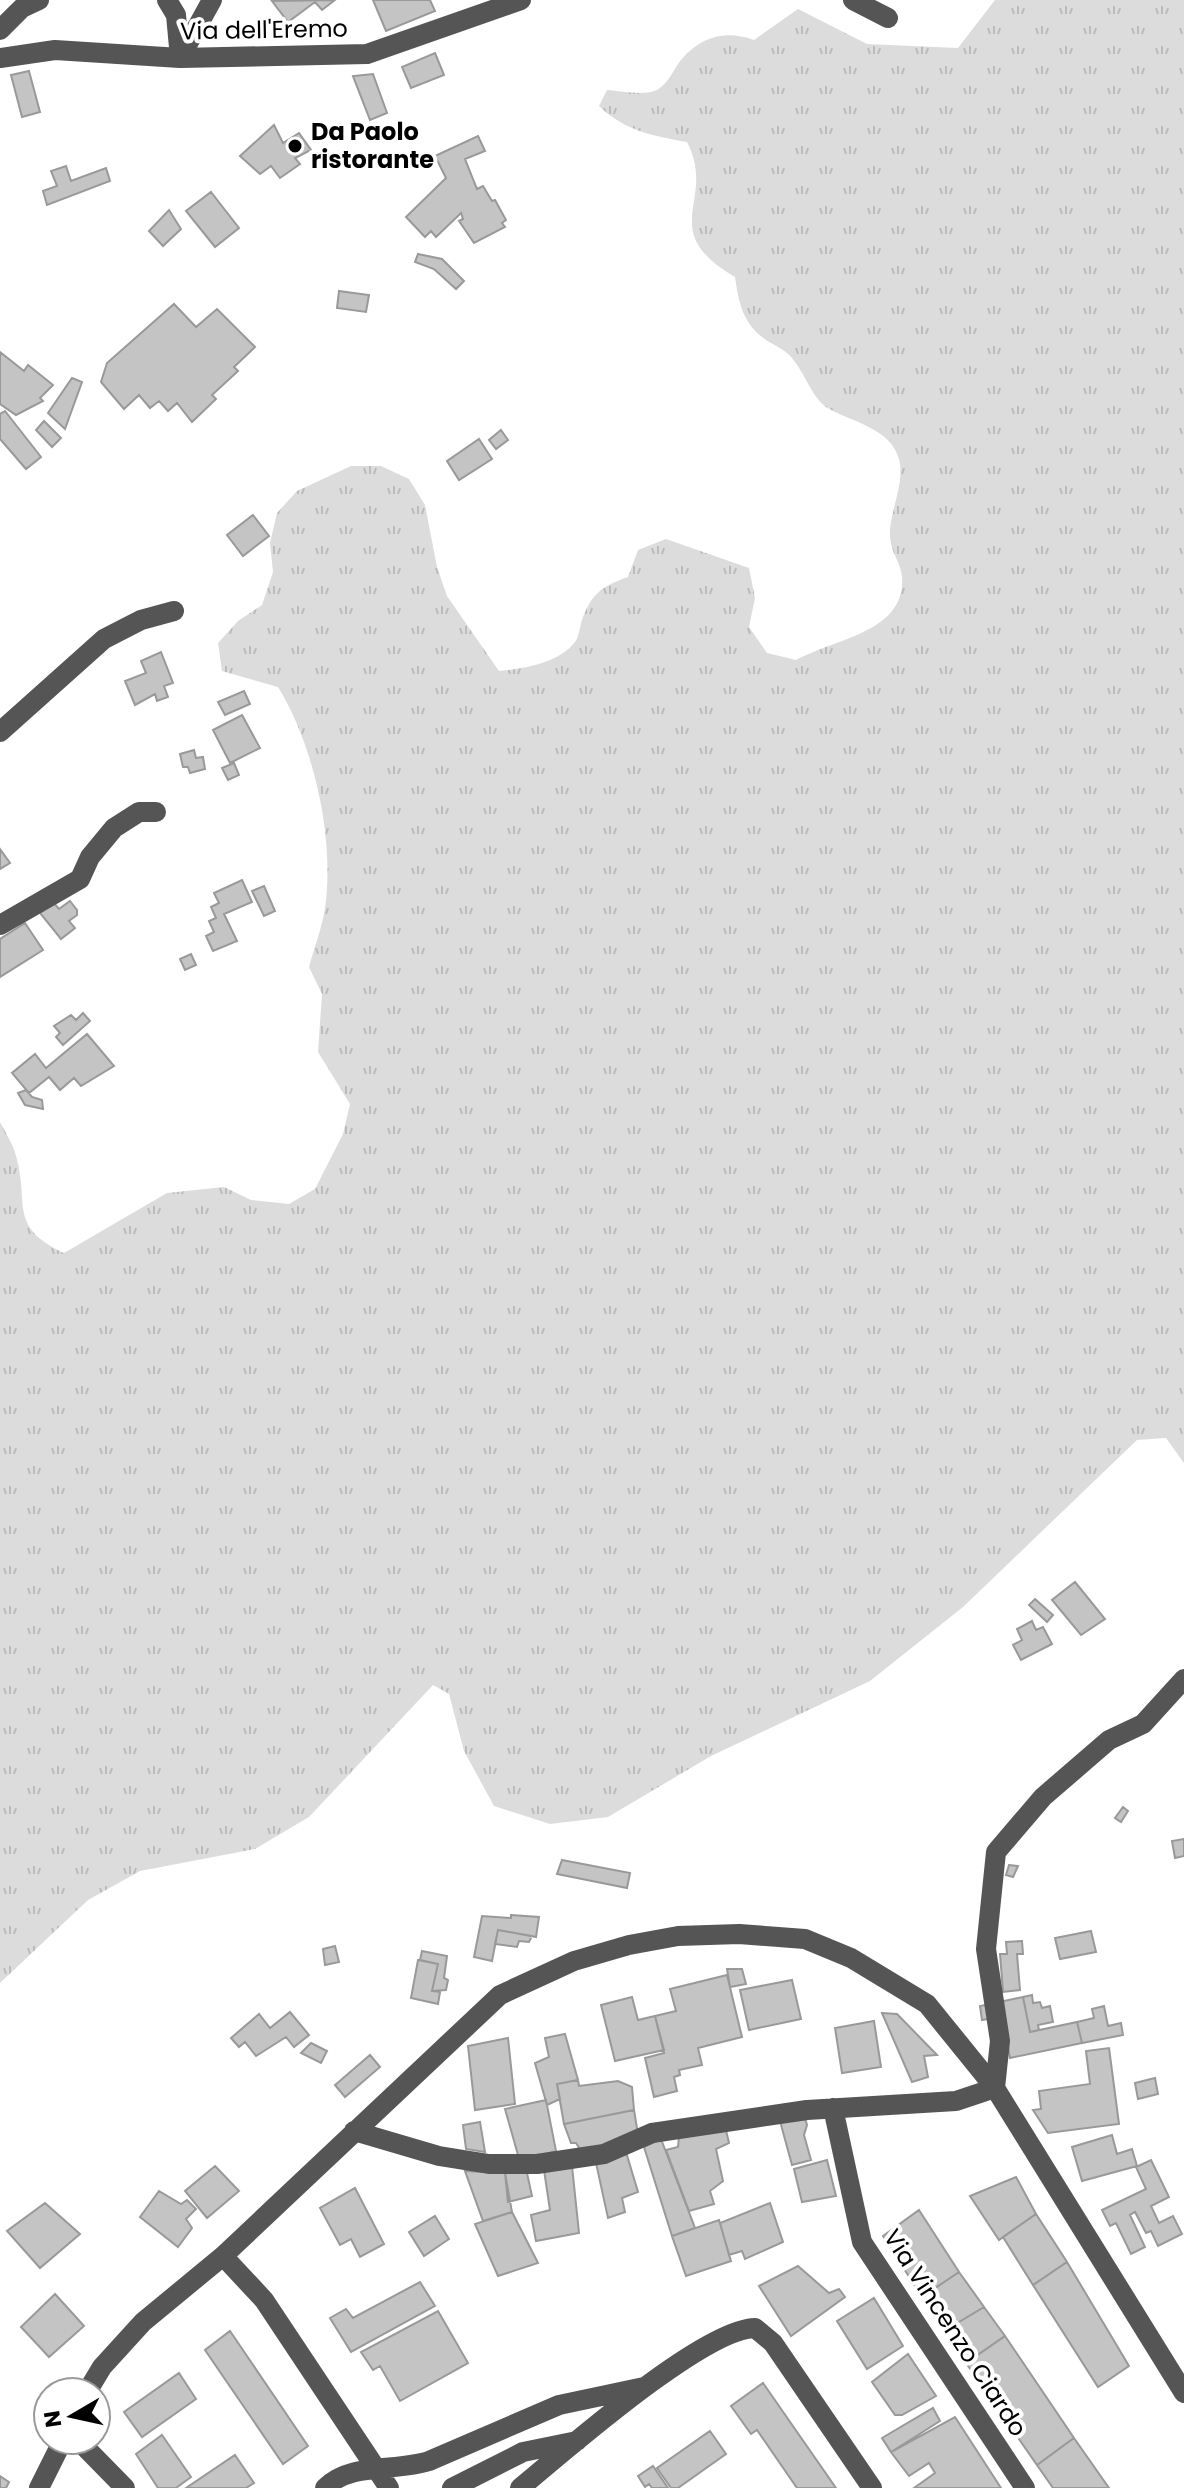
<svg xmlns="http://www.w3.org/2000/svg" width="1184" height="2488" viewBox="0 0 1184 2488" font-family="Poppins,sans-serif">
	<defs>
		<pattern id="grass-tufts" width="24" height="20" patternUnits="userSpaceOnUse" patternTransform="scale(2)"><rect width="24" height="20" fill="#dcdcdc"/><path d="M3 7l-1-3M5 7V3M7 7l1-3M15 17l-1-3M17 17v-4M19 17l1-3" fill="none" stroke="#bbb"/></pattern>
	</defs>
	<rect width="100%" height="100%" fill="#fff"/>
	<path fill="url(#grass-tufts)" d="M995,0H1184V1463L1166,1438L1137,1440L963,1607L870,1681L711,1756L608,1817L550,1824L494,1806L464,1751L449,1694L433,1685L309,1817L255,1849L140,1871L88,1900L0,1983V1122C5,1132 13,1144 16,1156C30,1204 7,1226 64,1253L167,1193L224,1187L251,1200L289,1204L315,1189L343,1134L350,1104L318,1052L322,994L309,967C314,948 322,928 325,908C335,839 314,745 278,687L222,671L218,643L238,621L262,605L273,572L270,543L277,513L297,491L351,466H381L409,479L425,505L437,567L447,596L499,671C523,669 559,663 575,642C578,638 580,629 581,623C591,594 600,587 628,577L638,550L666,539L749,568L755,598L749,627L767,653L796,660C836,638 906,632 902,577C901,561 889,552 890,531C891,509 905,482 899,459C890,427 850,422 826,407C811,396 804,371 791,357C785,350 774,345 766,340C743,324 739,304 735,277C654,229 718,202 687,142C653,136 625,131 599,106L607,90C621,91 645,96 657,90C669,83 673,70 681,60C702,36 725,30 754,40L798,9L867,44L958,48Z"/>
	<path fill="#c4c4c4" stroke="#999" stroke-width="2" d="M335,0L322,10L315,2L288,22L272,1Z
		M373,0H430L435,11L386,31Z
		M435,53L444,75L411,88L402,67Z
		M29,71L40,112L22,117L11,75Z
		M373,74L387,113L370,120L353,76Z
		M274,125L283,143L299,133L311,150L295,158L300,164L280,178L271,166L260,174L240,156Z
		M478,136L485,151L465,159L477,189L483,186L492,201L495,200L506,220L502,223L505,227L474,243L459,221L463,219L461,213L436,237L431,231L425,237L406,217L446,178L435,156Z
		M66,166L71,181L106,168L110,181L47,205L43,191L57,186L51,171Z
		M211,192L239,228L215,247L186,211Z
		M169,210L181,229L163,246L149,231Z
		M418,254L442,259L464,281L456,289L434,269L415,262Z
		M339,291L369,295L366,312L337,308Z
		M174,304L196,327L217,309L255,347L234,367L238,371L212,395L216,399L192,422L177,403L168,411L159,401L150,408L139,395L124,409L101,382L107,363Z
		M0,352L24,371L28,365L53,385L40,398L43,401L16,415L0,404Z
		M72,378L82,382L65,429L48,413Z
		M5,411L41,457L26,469L0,439V414Z
		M44,421L61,438L52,447L36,430Z
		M501,430L508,440L496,449L489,440Z
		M479,439L492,459L459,480L447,461Z
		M253,515L269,536L243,556L227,535Z
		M161,652L173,683L164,686L168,697L157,701L155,694L135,705L125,681L146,673L141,661Z
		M244,691L250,704L225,715L218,702Z
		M242,715L260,748L230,763L213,730Z
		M194,750L196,758L203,757L205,769L190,773L188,767H183L180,754Z
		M234,763L239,775L228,780L222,768Z
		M0,849L10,863L0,869Z
		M242,880L252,902L224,914L237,941L213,951L206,936L214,932L209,921L216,918L211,907L219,903L214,893Z
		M264,886L275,911L264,916L252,891Z
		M70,901L77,910V915L69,921L75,928L61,939L40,913L53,902L59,909Z
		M25,923L43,950L0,977V939Z
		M191,954L196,965L185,970L180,959Z
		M83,1013L90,1021L63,1045L56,1037L60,1033L54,1026L71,1015L76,1020Z
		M87,1034L114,1066L81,1086L74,1078L60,1090L49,1077L29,1093L12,1073L35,1054L46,1068Z
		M26,1090L32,1097L42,1100L43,1109L25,1105L18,1093Z
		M1075,1582L1105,1619L1081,1635L1052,1600Z
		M1035,1599L1053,1615L1047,1622L1029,1605Z
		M1032,1621L1036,1630L1043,1627L1052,1644L1021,1660L1013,1645L1022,1640L1017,1629Z
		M1123,1807L1128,1811L1121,1822L1115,1818Z
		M1184,1839V1856L1175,1858L1172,1841Z
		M562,1860L630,1873L627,1888L557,1874Z
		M1009,1865L1018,1866L1013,1877L1006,1875Z
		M511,1915L539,1917L536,1937L498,1930L492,1961L474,1957L482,1916L511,1918Z
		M498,1930L532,1936L529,1942L519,1941L517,1947L495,1944Z
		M1091,1931L1096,1952L1060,1959L1055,1938Z
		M1022,1941L1023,1954H1017L1020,1990L1003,1992L1000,1954H1007L1006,1942Z
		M335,1946L339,1962L325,1965L323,1949Z
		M422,1951L447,1956L444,1978L448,1980L446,1990L432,1991L438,1964L420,1960Z
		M418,1960L438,1964L432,1991L440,1992L438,2004L411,1998Z
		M727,1969H742L746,1984L730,1987Z
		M727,1975L742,2037L698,2048L702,2065L679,2070L680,2075L674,2077L677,2091L654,2097L645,2058L664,2053L655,2016L676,2011L670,1989Z
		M792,1980L801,2019L749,2030L740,1990Z
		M1032,1995L1033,2003L1040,2002L1042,2008L1050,2006L1053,2022L1038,2025L1039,2030L1030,2032L1023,1997Z
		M632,1997L638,2020L655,2016L664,2050L615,2061L601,2005Z
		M1023,1997L1030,2032L1077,2022L1082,2043L1010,2058L999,2002Z
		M991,2004L994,2018L982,2020L980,2006Z
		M1104,2006L1108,2026L1121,2023L1123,2035L1082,2043L1077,2022L1094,2018L1092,2009Z
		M290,2012L309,2035L294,2047L286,2037L256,2056L245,2042L239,2047L231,2038L259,2014L270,2028Z
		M882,2013L897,2014L937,2055L924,2056L928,2077L912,2082Z
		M874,2021L881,2067L842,2073L835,2028Z
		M565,2034L578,2080L557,2084L560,2099L547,2105L535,2063L549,2057L545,2038Z
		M508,2038L515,2104L475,2110L468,2046Z
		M311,2043L327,2051L321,2063L301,2053Z
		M1109,2048L1119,2124L1048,2133L1033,2110L1041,2109L1039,2091L1090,2084L1086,2051Z
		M370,2055L380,2067L345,2097L335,2085Z
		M1155,2078L1158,2094L1138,2099L1135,2083Z
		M578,2080L579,2086L618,2081L632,2087L634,2110L564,2124L557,2084Z
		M546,2100L556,2151L531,2158L518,2155L505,2109Z
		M634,2110L638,2134L583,2154L576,2143H571L564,2124Z
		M804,2115L807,2125L804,2135L811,2160L792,2165L780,2121Z
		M480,2122L485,2152L466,2149L463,2125Z
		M725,2126L729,2143L716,2149L723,2181L710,2191L714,2204L689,2211L666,2150L678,2147L679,2136Z
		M1112,2135L1117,2154L1132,2149L1137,2166L1082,2181L1072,2147Z
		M661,2139L695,2228L672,2236L644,2147Z
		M626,2152L638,2192L622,2198L625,2212L608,2218L596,2163Z
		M827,2160L836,2196L802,2202L794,2169Z
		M1151,2160L1169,2197L1151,2206L1159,2223L1173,2216L1182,2234L1158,2246L1151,2231L1146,2233L1135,2212L1130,2215L1145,2247L1131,2254L1116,2223L1110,2226L1102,2210L1146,2189L1136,2167Z
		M215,2166L239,2191L207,2218L185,2191Z
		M572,2166L579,2233L536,2241L531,2215L550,2210L544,2170Z
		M465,2171L505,2173L512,2212L483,2221Z
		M505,2173H527L532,2196L508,2202Z
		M1016,2177L1036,2214L999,2240L970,2196Z
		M355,2188L384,2244L360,2257L351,2239L340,2245L320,2208Z
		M159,2191L181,2204L187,2200L196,2209L186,2219L192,2228L178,2247L140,2217Z
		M45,2203L80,2234L40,2268L7,2231Z
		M770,2203L783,2242L745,2259L742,2251L729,2255L720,2223Z
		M919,2210L959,2272L922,2297L883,2236Z
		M512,2212L538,2263L498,2276L475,2224Z
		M1036,2214L1067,2262L1033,2285L1003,2237Z
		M435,2216L449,2239L424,2256L409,2232Z
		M719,2220L731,2261L686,2276L672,2236Z
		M1067,2262L1129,2366L1098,2387L1033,2285Z
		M798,2266L829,2293L839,2289L845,2297L791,2336L759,2286Z
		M959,2272L984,2307L944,2331L922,2297Z
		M420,2282L435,2306L351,2352L330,2318L346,2309L353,2318Z
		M55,2294L84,2326L49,2357L21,2327Z
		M874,2298L903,2346L867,2369L837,2321Z
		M984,2307L1005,2336L966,2363L944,2331Z
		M438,2311L468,2363L400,2401L380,2366L373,2370L361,2352Z
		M230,2331L308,2446L283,2464L205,2350Z
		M1005,2336L1074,2438L1037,2465L966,2363Z
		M908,2354L936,2396L902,2415H895L872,2382Z
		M179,2373L196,2399L142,2437L124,2412Z
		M763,2383L836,2488H797L757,2430L751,2434L731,2406Z
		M933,2408L940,2421L891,2452L882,2438Z
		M955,2417L1001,2488H914L935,2473L929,2463L909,2476L891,2452Z
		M710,2431L726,2454L678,2488H671L657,2468Z
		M162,2435L191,2477L176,2488H158L136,2454Z
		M1074,2438L1109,2488H1053L1037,2465Z
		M235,2455L254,2483L246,2488H186Z
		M653,2466L668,2488H652L649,2484L645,2487L638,2476Z
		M0,2476L9,2482L6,2488H0Z"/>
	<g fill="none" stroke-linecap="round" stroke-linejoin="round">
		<path stroke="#555" stroke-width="20" d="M167,0L176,15L180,58
			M853,0L888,18
			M0,30L22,8L39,0
			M0,58L55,50L180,58L367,54L521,0
			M180,58L212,0
			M0,732L104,639L141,620L174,611
			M0,925L80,879L90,857L114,828L139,812H156
			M833,2108L862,2242L1025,2488
			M354,2131L439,2156L489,2164H537L604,2154L652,2133L807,2110L956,2101L995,2088L1000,2041L986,1949L996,1852L1043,1797L1109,1740L1143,1724L1184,1679
			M223,2256L264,2300L389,2488
			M87,2392L102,2367L143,2322L223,2256L500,1995L574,1961L629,1945L678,1936L739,1934L805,1939L851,1958L927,2004L995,2088L1184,2393
			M78,2440L125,2488
			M39,2488L63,2440
			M325,2488C350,2462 396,2472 429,2461L559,2405L644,2387
			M452,2488L523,2452L577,2441
			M520,2488C565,2451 703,2329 755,2328L773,2343L872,2488"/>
	</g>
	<circle fill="#000" stroke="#fff" stroke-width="3" cx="295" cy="146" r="8"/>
	<g text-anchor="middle" stroke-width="8" stroke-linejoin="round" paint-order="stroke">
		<g font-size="24" fill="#000" stroke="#fff">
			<text transform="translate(264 30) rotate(-1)" y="8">Via dell'Eremo</text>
			<text transform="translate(955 2333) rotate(57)" y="8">Via Vincenzo Ciardo</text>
		</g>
		<g font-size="24" font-weight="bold" fill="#000" stroke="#fff" text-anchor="start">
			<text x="311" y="140">Da Paolo<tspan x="311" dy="28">ristorante</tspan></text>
		</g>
	</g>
	<g transform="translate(72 2416) rotate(261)"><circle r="38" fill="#ffffff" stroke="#999999" stroke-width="2"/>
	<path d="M0-6L14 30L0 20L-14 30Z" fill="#000000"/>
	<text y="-12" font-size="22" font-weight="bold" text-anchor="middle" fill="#000000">N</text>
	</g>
</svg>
